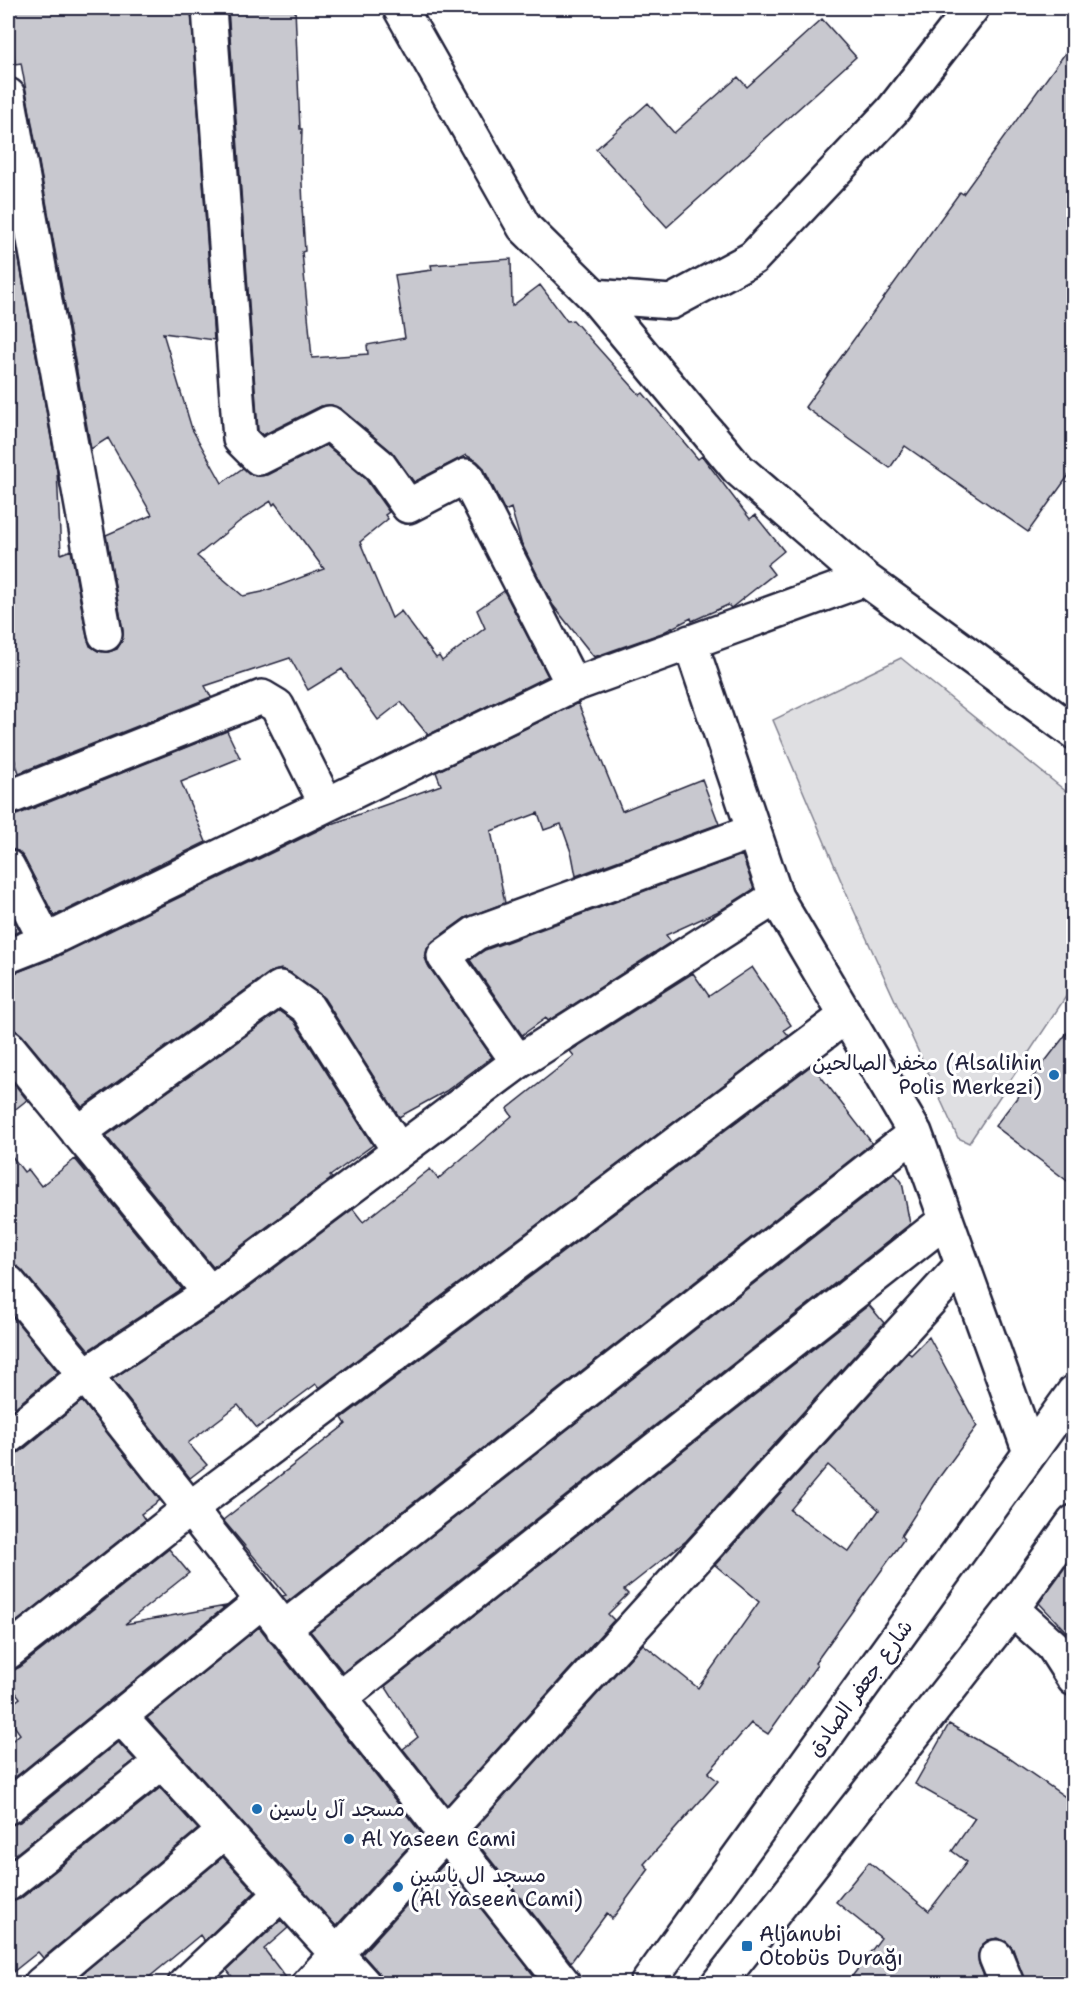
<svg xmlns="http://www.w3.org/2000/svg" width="1081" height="1991" viewBox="0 0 1081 1991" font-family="'Shantell Sans','Playpen Sans Arabic',sans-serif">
	<rect width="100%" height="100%" fill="#fff"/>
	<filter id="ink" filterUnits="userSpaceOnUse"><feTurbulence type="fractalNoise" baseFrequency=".0167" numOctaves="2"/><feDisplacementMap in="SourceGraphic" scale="12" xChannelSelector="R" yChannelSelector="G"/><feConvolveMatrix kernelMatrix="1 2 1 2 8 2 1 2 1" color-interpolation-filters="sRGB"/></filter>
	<g filter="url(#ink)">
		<path fill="#dfdfe2" stroke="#80808e" stroke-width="1.5" d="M901,658L1073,797V986L969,1143L958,1138L850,902L773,720Z"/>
		<path fill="#c8c8cf" stroke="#22223b" stroke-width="1.5" fill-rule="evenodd" d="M9,8H191L214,340L163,333L192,429L222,483L243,468L255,476L267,475L326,445L365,478L389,512L385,515L388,519L360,542L392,618L401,611L436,658L439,656L442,661L485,628L477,610L504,591L548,676L428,735L401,702L378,720L342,669L308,690L290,658L205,686L211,697L19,773L8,740V198L57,471L61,554L71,550L87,637L90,646L98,651L108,652L117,649L122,641L123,631L106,535L152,515L108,438L91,449L21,63L15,64ZM271,501L273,505L275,503L324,569L262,592L243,596L197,556L240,521Z
			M228,8H295L300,129H302L301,160L303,207H302L305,251L302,252L312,358L368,354L367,345L405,338L395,275L432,270L431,265L511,259L512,306L540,285L567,321L573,320L640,395L643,393L698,459L702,456L750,519L755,515L784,551L767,565L774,574L731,608L728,605L692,621L691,618L662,633L594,657L552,604L521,542L511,508L505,511L483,467L477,461L466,455L414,482L391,451L341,409L332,405L321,406L263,435L258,431Z
			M822,19L856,57L667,227L596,149L648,103L674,133L738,77L747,87Z
			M1074,41V468L1028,532L905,446L890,468L805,407L960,192L963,194Z
			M578,703L622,811L702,779L719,824L576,876L572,855L561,824L544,830L538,813L491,831L505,903L465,918L433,941L427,949L425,958L429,967L492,1057L446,1091L399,1117L324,998L291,973L281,969L269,973L82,1107L22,1035L15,1030L8,1029V974L15,973L54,958L329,825L441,785L436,772Z
			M227,731L240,758L181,782L206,842L54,916L24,858L18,851L8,849V820L14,816Z
			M742,855L754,889L721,910L666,935L671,942L548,1021L546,1018L522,1035L470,960L485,950Z
			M8,907L20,931L8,936Z
			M752,967L791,1025L784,1030L789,1036L319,1388L316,1384L257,1428L238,1405L188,1443L207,1465L190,1478L112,1379L220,1309L353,1209L363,1222L430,1169L438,1179L512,1116L507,1109L574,1056L570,1051L693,973L709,996Z
			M280,1011L294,1021L373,1145L330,1176L332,1178L213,1267L106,1136Z
			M1074,1024V1186L995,1126Z
			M812,1065L872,1143L287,1602L282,1596L286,1595L223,1520L346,1424L342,1418Z
			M8,1076L27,1100L8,1115Z
			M8,1151L24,1172L28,1169L41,1186L75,1159L182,1289L89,1350L22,1270L15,1265L8,1264Z
			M895,1173L902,1182L910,1224L343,1672L310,1631Z
			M869,1305L884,1323L686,1541L624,1590L628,1594L608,1614L614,1620L447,1805L403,1749L418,1737L385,1686Z
			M8,1311L58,1372L8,1413Z
			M929,1337L977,1426L935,1483L901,1536L904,1539L815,1663L817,1665L768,1734L751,1723L708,1773L718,1781L644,1864L649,1869L612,1919L607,1913L571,1962L470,1834L643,1644L698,1688L759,1602L715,1565L908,1352L911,1355ZM828,1465L879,1510L849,1552L790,1510Z
			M82,1401L160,1500L141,1514L145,1520L15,1623L8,1612V1455L20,1452Z
			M169,1549L189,1573L125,1624L226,1606L8,1783V1744L20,1734L8,1717V1707L20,1698L8,1682V1673L20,1667Z
			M1074,1555V1640L1039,1603Z
			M259,1627L421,1833L336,1926L147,1718Z
			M949,1724L1006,1756L1074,1803V1983H1025L1013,1949L1007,1942L998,1938L988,1940L982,1945L978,1954L979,1964L987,1983H847L881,1938L836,1902L869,1862L929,1911L967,1862L952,1851L975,1818L915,1784Z
			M118,1742L135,1760L8,1860V1825L20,1822Z
			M160,1788L198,1829L43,1958L38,1952L8,1976V1902L20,1899Z
			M223,1857L255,1892L204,1941L200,1935L142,1983H71Z
			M445,1863L540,1983H382L378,1972L362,1954Z
			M281,1920L288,1928L264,1949L290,1983H237L227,1970Z"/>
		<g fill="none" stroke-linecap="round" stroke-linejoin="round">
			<defs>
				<path id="minor" d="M209,8L240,439L259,458L329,423L379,465L408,506L466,476L573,685
					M400,8L524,227L594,296L738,469L865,579L1074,732
					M8,95L105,634
					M594,296L671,302L753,258L892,111L972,8
					M690,642L776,897L915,1133L1030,1452
					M8,798L262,697L277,706L326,804
					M8,867L46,941
					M8,956L46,941L573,685L865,579
					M8,1047L210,1293
					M518,1062L444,956L476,933L754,831
					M78,1133L280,988L308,1008L399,1151
					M8,1282L85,1375L564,1984
					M8,1437L85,1375L210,1293L518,1062L776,897
					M1012,1609L1053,1646L1074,1679
					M283,1629L915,1133
					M8,1652L189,1509L846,1016
					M339,1699L946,1220
					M120,1716L364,1984
					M8,1807L262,1601
					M8,1884L162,1762
					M996,1957L1007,1984
					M41,1984L225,1831
					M185,1984L281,1894
					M309,1984L962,1265"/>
				<path id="major" d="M647,1984L1074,1392
					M718,1984L1012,1609L1074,1522"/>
			</defs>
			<use href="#minor" stroke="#22223b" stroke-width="38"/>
			<use href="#major" stroke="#22223b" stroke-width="38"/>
			<use href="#minor" stroke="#fff" stroke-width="33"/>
			<use href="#major" stroke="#fff" stroke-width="33"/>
		</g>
	</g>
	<g fill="#1f6fb2" stroke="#fff" stroke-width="2">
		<circle cx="1054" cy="1075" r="6"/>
		<circle cx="257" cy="1809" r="6"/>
		<circle cx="349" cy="1839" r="6"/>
		<circle cx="398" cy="1887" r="6"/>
		<rect x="741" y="1940" width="12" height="12" rx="3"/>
	</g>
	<g text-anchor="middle" stroke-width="6" stroke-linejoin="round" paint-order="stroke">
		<g font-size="21" fill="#22223b" stroke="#fff" text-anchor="start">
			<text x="1042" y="1070" text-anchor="end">مخفر الصالحين (Alsalihin<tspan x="1042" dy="24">Polis Merkezi)</tspan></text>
			<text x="269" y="1816">مسجد آل ياسين</text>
			<text x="361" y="1846">Al Yaseen Cami</text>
			<text x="410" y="1882">مسجد ال ياسين<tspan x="410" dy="24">(Al Yaseen Cami)</tspan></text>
			<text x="759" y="1941">Aljanubi<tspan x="759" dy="24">Otobüs Durağı</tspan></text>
		</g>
		<g font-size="21" fill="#22223b" stroke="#fff">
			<text transform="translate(860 1688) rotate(-54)" y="7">شارع جعفر الصادق</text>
		</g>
	</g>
	<rect width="1081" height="1991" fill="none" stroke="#fff" stroke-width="30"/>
	<rect x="15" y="15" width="1051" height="1961" fill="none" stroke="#22223b" stroke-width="2" filter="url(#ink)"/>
</svg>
